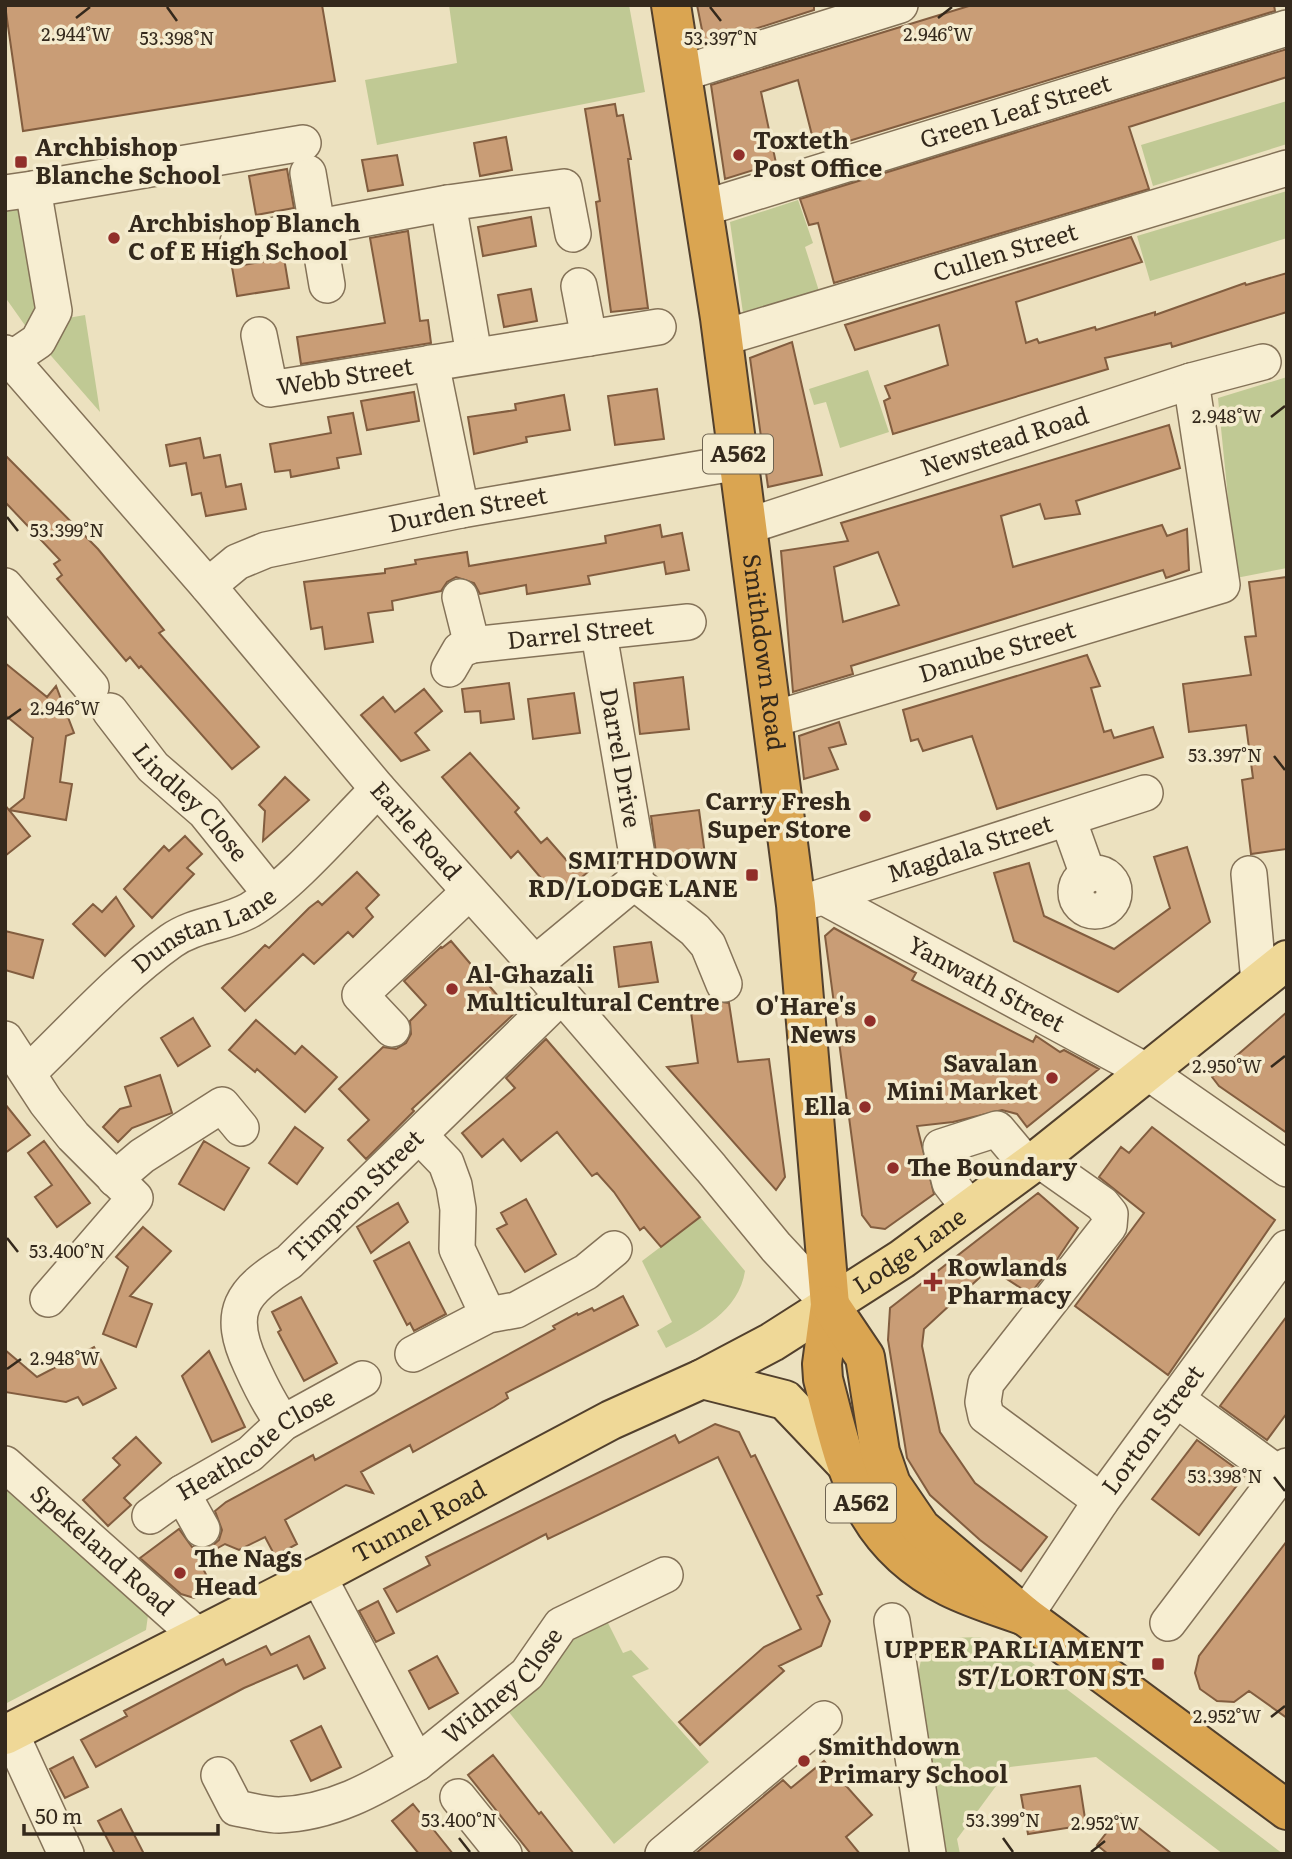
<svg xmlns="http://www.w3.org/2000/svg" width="1292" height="1859" viewBox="0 0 1292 1859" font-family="Literata,serif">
	<rect width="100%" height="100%" fill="#ece1bf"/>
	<path fill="#c0c994" d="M449,5H629L645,92L377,145L365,80L457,63Z
		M1287,101V144L1153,186L1141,145Z
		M1287,191V238L1150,281L1137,236Z
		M798,200L813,243L805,247L819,291L743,313L730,222Z
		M5,205L18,209L27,222L41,303L29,331L5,297Z
		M85,315L100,412L46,350L68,318Z
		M868,370L889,432L840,448L826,402L814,405L809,389Z
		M1287,377V568L1236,578L1218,398Z
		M700,1217L745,1271C739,1311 700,1331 666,1348L657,1331L672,1322L642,1261Z
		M5,1484L149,1608L146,1630L5,1704Z
		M607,1621L623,1653L631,1650L649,1669L632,1676L709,1762L614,1844L508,1711L569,1640Z
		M980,1637L1031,1662L1283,1854H1223L1096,1757L1010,1767L957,1839L960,1854H944L915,1689L921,1660L946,1638Z"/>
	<path fill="#c99d76" stroke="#825d3f" stroke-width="2" fill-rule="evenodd" d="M5,5H322L335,81L23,131Z
		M697,5H814V10L705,45Z
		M972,5H1274L1275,11L816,151L798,80L761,92L776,163L725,179L711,85Z
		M1287,49V77L1129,127L1149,189L834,283L818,223L809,225L800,199Z
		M615,104L617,116L623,115L631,159H628L648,308L611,312L596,202L600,201L585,109Z
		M506,137L512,170L480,176L474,143Z
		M397,155L403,185L368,191L362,160Z
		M287,169L294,208L256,215L249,176Z
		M531,217L536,246L483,256L478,227Z
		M408,231L420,321L428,320L431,343L301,364L297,337L385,323L370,238Z
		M1131,237L1142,262L1016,302L1026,343L1037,339L1039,343L1095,327L1096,330L1155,312V315L1245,283L1246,285L1287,273V312L1172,347L1171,343L1105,358L1108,369L893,434L884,401L890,398L885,386L948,365L939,325L855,350L845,325Z
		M284,258L289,288L237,296L232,267Z
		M531,289L537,321L504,327L498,295Z
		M792,342L822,475L768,487L750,358Z
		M657,389L664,439L615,445L608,396Z
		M414,392L419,421L367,430L361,401Z
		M564,395L570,430L526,437L527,442L474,454L468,417L516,410L515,404Z
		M353,413L361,454L337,458L339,468L291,477L290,470L275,472L270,444L331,433L328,417Z
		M1169,425L1180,468L1076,501L1080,514L1045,519L1040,504L1001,516L1013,567L1162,525L1167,536L1187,529L1189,570L1166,578L1163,570L851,666L853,674L793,692L781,551L848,541L841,523ZM878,552L899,605L843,622L834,567Z
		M200,438L204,458L220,455L226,487L241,484L246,509L206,516L201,493L192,495L186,463L170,466L166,445Z
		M5,455L98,549L164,630L159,633L259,747L232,769L141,666L139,668L130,657L126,661L57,579L62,575L54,564L60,560L5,502Z
		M660,525L662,537L682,533L689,570L666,574L664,562L588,576L590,584L527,594L526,585L480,594L474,583L456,577L447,582L441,591L392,601L393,610L368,613L373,642L325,649L322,627L311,629L304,582L385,573V569L416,564L415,560L467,552L469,566L606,543L605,536Z
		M1287,577V849L1251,854L1242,780L1253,778L1246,725L1189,732L1183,684L1251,675L1245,637L1256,636L1249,582Z
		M1087,655L1100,686L1091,688L1104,732L1111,730L1114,738L1153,727L1163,757L997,809L972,736L923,751L918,739L911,741L903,710Z
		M5,663L47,697L56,686L74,733L66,736L60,782L72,784L66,820L9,810L30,836L5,856V805L9,810L24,798L33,738L5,715Z
		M683,677L689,729L640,734L634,683Z
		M509,683L514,719L481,723L480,711L465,712L462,689Z
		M424,689L442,711L415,733L429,750L401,761L361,715L383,697L395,712Z
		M574,693L580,733L533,739L528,699Z
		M839,722L846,744L829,748L838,769L804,779L799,736Z
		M470,753L519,808L515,812L541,843L547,838L568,862L575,855L589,871L558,898L518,851L511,858L442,777Z
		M285,777L309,800L263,841L265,811L259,805Z
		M699,810L706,862L658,868L651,816Z
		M185,836L202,854L187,868L194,874L152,918L124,889L164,846L169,851Z
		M1187,847L1210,922L1118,992L1014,941L994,873L1029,863L1044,916L1114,949L1170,908L1154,857Z
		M357,872L379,895L366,908L373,917L353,937L348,932L314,964L303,954L245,1011L222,988L265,945L269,948L309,908L318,901L322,905Z
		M116,897L134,926L105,956L73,924L93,904L102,912Z
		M834,928L916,973L912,980L1033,1042L1036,1036L1060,1052L1064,1050L1099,1069L1027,1127L1017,1114L1002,1110L953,1122L917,1126L934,1194L885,1229L871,1227L862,1215L825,936Z
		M5,931L43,940L33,978L5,970Z
		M451,941L503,1002L509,998L519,1009L412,1109L414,1111L366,1159L348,1140L369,1120L339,1089L383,1047L396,1049L406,1043L411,1034L410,1021L426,1005L404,981L441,947L442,948Z
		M651,942L658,982L619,987L614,947Z
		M715,1001L729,1003L738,1062L769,1059L785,1177L776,1190L667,1067L698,1063L690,1005Z
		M1287,1012V1133L1219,1086L1212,1077Z
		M193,1018L210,1046L178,1066L161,1038Z
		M256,1020L295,1054L302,1046L337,1077L305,1112L257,1069L255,1072L229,1050Z
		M546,1039L700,1217L661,1247L644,1227L640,1230L614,1192L597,1173L592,1176L557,1132L521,1161L503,1139L482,1157L462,1133L515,1088L506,1078Z
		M160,1075L172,1113L132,1128L118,1142L103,1127L120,1109L131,1106L125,1087Z
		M5,1104L30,1135L5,1153Z
		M295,1127L323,1148L297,1184L269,1163Z
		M1152,1127L1275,1220L1168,1375L1075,1306L1144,1213L1099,1177L1121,1147L1129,1153Z
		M44,1141L90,1203L57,1227L35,1197L52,1185L28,1153Z
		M204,1141L249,1168L224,1210L179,1184Z
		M1038,1193L1078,1228L1056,1261L1030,1294L990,1268L924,1329L922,1346L940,1432L975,1483L1047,1537L1021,1571L980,1540L930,1495L907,1458L888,1340L890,1308Z
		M526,1199L556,1254L525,1272L497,1229L507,1224L501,1213Z
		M398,1203L408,1222L371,1253L357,1227Z
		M143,1227L171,1251L130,1296L152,1304L136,1347L103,1334L128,1267L116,1257Z
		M409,1242L446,1314L414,1331L410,1323L407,1325L374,1261Z
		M623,1296L638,1325L506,1393L508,1398L494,1407L413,1452L410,1445L361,1472L373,1493L346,1485L285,1520L297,1544L275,1556L265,1537L239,1550L225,1544L198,1559L213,1588L194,1598L181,1594L140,1558L179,1529L192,1547H211L219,1540L222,1530L215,1511L226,1502L313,1455L315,1460L555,1329L553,1326L577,1313L578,1315L592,1308L594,1311Z
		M301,1297L337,1363L304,1381L278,1332L281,1330L272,1312Z
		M1287,1316V1413L1267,1440L1220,1406Z
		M94,1347L116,1388L97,1398L83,1405L78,1397L66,1402L5,1392V1350L37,1377Z
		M209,1351L245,1427L212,1442L182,1376Z
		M715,1424L739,1432L751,1457L755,1455L822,1594L817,1596L830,1621L821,1646L779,1666L784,1671L700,1745L679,1722L764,1647L801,1629L718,1457L548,1539L546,1534L397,1612L384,1589L430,1565L426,1557L675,1435L679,1443Z
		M136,1437L161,1463L124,1498L131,1505L108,1526L83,1500L120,1465L113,1458Z
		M1197,1440L1245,1475L1199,1535L1152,1499Z
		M1287,1541V1718L1249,1691L1234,1702L1217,1701L1200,1689L1195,1673L1199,1656Z
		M378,1601L394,1633L376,1642L359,1611Z
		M309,1636L325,1668L304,1679L297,1665L244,1688L96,1767L81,1740L127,1716L124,1711L223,1659L226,1665L266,1646L271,1655Z
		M437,1656L458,1693L429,1709L409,1671Z
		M321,1726L341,1767L311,1781L291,1741Z
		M493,1755L539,1814L541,1812L574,1854H531L468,1775Z
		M73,1757L88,1787L65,1798L50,1769Z
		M824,1761L872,1815L846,1837L860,1854H695L783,1780L791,1788Z
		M1080,1786L1086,1825L1028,1834L1021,1795Z
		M413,1804L453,1854H419L392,1821Z
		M121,1809L144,1854H115L98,1821Z
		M1121,1814L1172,1854H1108L1097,1845Z"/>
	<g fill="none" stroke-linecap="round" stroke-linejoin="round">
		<defs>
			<g id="minor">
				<path d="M683,73L900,5"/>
				<path d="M308,173L327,285"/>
				<path d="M33,189L303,143"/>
				<path d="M5,193L33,189L54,311L38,341L10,360"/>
				<path d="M448,203L474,355"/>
				<path id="s1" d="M704,208L1287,28"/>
				<path d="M238,242L448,203L564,187L573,234"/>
				<path d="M579,286L589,338"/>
				<path id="s2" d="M259,335L270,389L658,327"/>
				<path id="s3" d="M722,338L1287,168"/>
				<path id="s4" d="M5,353L208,586L378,789L535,964L711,1168L776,1247L830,1305"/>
				<path d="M431,363L461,510"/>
				<path id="s5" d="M748,526L1191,381L1263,362"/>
				<path d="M5,586L91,687"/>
				<path id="s6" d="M208,586L237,562L266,550L461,510L739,462"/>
				<path d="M460,597L472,645"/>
				<path id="s7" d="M449,669L460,650L472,645L688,622"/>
				<path id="s8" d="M110,711L153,767L205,812L271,894"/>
				<path id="s9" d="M774,719L1222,585L1191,381"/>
				<path d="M1068,819L1088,875"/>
				<circle cx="1095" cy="892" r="19"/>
				<path d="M1249,874L1259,982"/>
				<path d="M634,882L695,930L708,945L724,984"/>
				<path id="s10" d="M824,897L1146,1071L1287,1169"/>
				<path id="s11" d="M812,900L1145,793"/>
				<path d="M535,964L634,882L637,855L599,634"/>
				<path d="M392,1029L360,995L469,892"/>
				<path d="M5,1039L46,1102L73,1136L135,1198L48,1299"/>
				<path id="s12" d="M29,1072C75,1028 119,978 171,941C195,924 225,924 250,910C290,886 344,823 378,789"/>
				<path d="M420,1136L446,1163L454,1185L458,1209L457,1249L488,1315"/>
				<path d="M1038,1159L1102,1204L1110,1214L1109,1226L986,1383L983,1402L986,1416L1101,1501"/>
				<path d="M115,1179L142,1156L222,1105L241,1128"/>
				<path d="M970,1209L950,1183L941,1147L997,1129L1028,1166"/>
				<path d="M413,1354L488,1315L516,1310L586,1272L614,1249"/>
				<path d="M1176,1399L1287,1480"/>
				<path id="s13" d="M283,1423C269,1404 260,1385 251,1365C226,1312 241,1291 289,1262L561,996"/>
				<path id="s14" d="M5,1464L198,1636"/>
				<path d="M182,1493L202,1529"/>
				<path id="s15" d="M150,1516L182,1493L250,1454L283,1423L363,1379"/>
				<path id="s16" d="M1025,1616L1101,1501L1287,1248"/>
				<path d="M892,1621L928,1854"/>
				<path d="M1168,1623L1287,1466"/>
				<path d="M10,1732L66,1854"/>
				<path id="s17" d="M417,1763L527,1674L561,1625L665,1575"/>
				<path d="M219,1775L236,1808C249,1810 265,1815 279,1815C332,1813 374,1789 417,1763L318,1576"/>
				<path d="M458,1797L504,1854"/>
				<path d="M663,1854L824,1719"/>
			</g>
			<g id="major">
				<path d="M702,1379L785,1400L844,1462"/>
				<path id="s18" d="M5,1735L329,1570L611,1420L702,1379L772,1342L902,1259L1038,1159L1287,960"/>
			</g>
			<g id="highway">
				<path id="s19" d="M671,5L720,318L796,905L830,1305L822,1364L823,1379C846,1467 859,1542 949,1587C973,1599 1000,1607 1025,1616"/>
				<path d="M830,1305L865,1357L880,1452L891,1484L921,1528L1025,1616L1287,1810"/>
			</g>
		</defs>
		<use href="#minor" stroke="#847258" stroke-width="38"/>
		<use href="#major" stroke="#52402d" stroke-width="42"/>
		<use href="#highway" stroke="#52402d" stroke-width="42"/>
		<use href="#minor" stroke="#f7eed2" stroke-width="35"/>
		<use href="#major" stroke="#efd897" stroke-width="38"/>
		<use href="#highway" stroke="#daa551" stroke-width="38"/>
	</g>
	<path fill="none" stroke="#34291c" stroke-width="2.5" d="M167,7L177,21M710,7L721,21M76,18L90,7M938,18L952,7M1271,417L1285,406M7,517L18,531M7,719L21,709M1274,756L1285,770M1271,1067L1285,1056M7,1238L18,1252M7,1369L21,1359M1274,1477L1285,1491M1271,1717L1285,1706M459,1838L470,1852M1003,1838L1013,1852M1091,1852L1105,1841"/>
	<g fill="#912f2a" stroke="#f4ebce" stroke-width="2.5">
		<circle cx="739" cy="155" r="7"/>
		<rect x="14" y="155" width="14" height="14" rx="3.5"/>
		<circle cx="114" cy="238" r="7"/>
		<circle cx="865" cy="816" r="7"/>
		<rect x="745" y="868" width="14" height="14" rx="3.5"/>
		<circle cx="452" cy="989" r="7"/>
		<circle cx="870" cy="1021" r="7"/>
		<circle cx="1052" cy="1078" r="7"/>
		<circle cx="865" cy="1107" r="7"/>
		<circle cx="893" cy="1168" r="7"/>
		<path d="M929.5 1271.5h7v7h7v7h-7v7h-7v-7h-7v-7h7z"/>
		<circle cx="180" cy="1573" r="7"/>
		<rect x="1151" y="1657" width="14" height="14" rx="3.5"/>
		<circle cx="804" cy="1761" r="7"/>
	</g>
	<g text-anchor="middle" stroke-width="7" stroke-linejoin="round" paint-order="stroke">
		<g fill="#f4ebce" stroke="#6e6351" stroke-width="2">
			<rect x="703" y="434.5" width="70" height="39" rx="5"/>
			<rect x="826" y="1483.5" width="70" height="39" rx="5"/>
		</g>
		<g font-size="23" font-weight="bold" fill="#34291c">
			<text x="738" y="462">A562</text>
			<text x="861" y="1511">A562</text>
		</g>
		<g font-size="24" fill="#34291c" stroke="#f4ebce">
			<text dy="8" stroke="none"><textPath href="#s1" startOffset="326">Green Leaf Street</textPath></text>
			<text dy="8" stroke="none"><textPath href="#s3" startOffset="296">Cullen Street</textPath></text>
			<text dy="8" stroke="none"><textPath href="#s2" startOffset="131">Webb Street</textPath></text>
			<text dy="8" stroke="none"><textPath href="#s5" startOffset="270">Newstead Road</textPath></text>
			<text dy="8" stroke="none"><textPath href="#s6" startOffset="275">Durden Street</textPath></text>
			<text dy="8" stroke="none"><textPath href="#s7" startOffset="144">Darrel Street</textPath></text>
			<text dy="8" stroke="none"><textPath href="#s9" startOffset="233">Danube Street</textPath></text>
			<text dy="8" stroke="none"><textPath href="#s19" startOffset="654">Smithdown Road</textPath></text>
			<text transform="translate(620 758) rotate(80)" y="8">Darrel Drive</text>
			<text dy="8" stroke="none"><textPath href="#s8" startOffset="122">Lindley Close</textPath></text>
			<text dy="8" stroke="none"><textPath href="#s4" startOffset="630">Earle Road</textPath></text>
			<text dy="8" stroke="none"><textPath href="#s11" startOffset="166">Magdala Street</textPath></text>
			<text dy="8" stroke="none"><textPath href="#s12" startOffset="228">Dunstan Lane</textPath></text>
			<text dy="8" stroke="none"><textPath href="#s10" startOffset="184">Yanwath Street</textPath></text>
			<text dy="8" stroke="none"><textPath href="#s13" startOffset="287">Timpron Street</textPath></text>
			<text dy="8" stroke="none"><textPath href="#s18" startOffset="1027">Lodge Lane</textPath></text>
			<text dy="8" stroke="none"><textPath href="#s16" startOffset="226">Lorton Street</textPath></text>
			<text dy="8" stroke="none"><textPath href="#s15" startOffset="128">Heathcote Close</textPath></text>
			<text dy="8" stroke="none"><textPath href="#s18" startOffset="466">Tunnel Road</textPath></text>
			<text dy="8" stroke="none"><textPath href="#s14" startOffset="130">Spekeland Road</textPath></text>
			<text dy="8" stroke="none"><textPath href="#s17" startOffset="116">Widney Close</textPath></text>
		</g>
		<g font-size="24" font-weight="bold" fill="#34291c" stroke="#f4ebce" text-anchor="start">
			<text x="753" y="149">Toxteth<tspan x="753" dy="28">Post Office</tspan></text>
			<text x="35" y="156">Archbishop<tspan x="35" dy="28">Blanche School</tspan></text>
			<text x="128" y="232">Archbishop Blanch<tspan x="128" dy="28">C of E High School</tspan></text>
			<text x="851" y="810" text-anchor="end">Carry Fresh<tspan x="851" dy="28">Super Store</tspan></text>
			<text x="738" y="869" text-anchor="end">SMITHDOWN<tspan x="738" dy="28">RD/LODGE LANE</tspan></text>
			<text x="466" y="983">Al-Ghazali<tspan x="466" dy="28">Multicultural Centre</tspan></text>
			<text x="856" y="1015" text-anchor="end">O'Hare's<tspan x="856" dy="28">News</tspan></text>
			<text x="1038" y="1072" text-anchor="end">Savalan<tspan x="1038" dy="28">Mini Market</tspan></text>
			<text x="851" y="1115" text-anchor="end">Ella</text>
			<text x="907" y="1176">The Boundary</text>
			<text x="947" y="1276">Rowlands<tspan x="947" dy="28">Pharmacy</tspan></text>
			<text x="194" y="1567">The Nags<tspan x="194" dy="28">Head</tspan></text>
			<text x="1144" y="1658" text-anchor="end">UPPER PARLIAMENT<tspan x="1144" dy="28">ST/LORTON ST</tspan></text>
			<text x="818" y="1755">Smithdown<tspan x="818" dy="28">Primary School</tspan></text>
		</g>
	</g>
	<g font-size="18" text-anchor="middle" fill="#34291c" stroke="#f4ebce" stroke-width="7" stroke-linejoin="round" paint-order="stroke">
		<text x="76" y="41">2.944°W</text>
		<text x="938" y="41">2.946°W</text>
		<text x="177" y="45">53.398°N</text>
		<text x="721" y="45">53.397°N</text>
		<text x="1227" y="423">2.948°W</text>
		<text x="67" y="537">53.399°N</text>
		<text x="65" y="715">2.946°W</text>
		<text x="1225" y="762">53.397°N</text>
		<text x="1227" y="1073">2.950°W</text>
		<text x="67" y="1258">53.400°N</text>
		<text x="65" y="1365">2.948°W</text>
		<text x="1225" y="1483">53.398°N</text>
		<text x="1227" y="1723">2.952°W</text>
		<text x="459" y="1827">53.400°N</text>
		<text x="1003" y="1827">53.399°N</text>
		<text x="1105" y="1830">2.952°W</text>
	</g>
	<rect width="1292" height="1859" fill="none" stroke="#34291c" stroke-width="14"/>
	<path d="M24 1824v10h194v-10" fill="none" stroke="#34291c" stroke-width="3.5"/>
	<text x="35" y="1824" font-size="21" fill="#34291c" stroke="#f4ebce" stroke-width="5" paint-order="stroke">50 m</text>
</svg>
